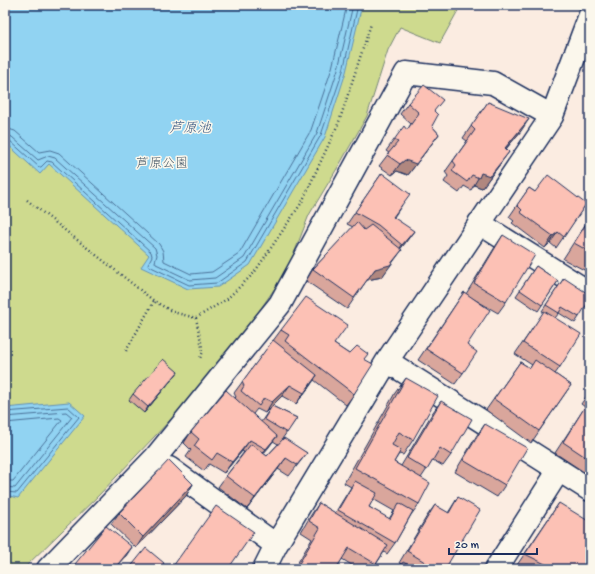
<svg xmlns="http://www.w3.org/2000/svg" width="595" height="574" viewBox="0 0 595 574" font-family="'Gochi Hand','Klee One',sans-serif">
	<rect width="100%" height="100%" fill="#fbece1"/>
	<filter id="ink" filterUnits="userSpaceOnUse"><feTurbulence type="fractalNoise" baseFrequency=".025" numOctaves="2"/><feDisplacementMap in="SourceGraphic" scale="8" xChannelSelector="R" yChannelSelector="G"/><feConvolveMatrix kernelMatrix="1 2 1 2 8 2 1 2 1" color-interpolation-filters="sRGB"/></filter>
	<g filter="url(#ink)">
		<path fill="#ceda8e" stroke="#748476" d="M5,5H461L440,43L400,27L388,50L367,116L341,162L309,215L288,269L244,333L192,397L99,495L23,569H5Z"/>
		<path fill="#91d3f2" stroke="#6291b7" d="M5,5H362L346,72L325,137L250,265L218,287L188,289L141,267L149,255L49,164L40,174L5,142Z
			M69,402L85,416L18,498L5,495V408Z"/>
		<g fill="none" stroke-linecap="round" stroke-linejoin="round">
			<path stroke="#4a7199" stroke-width="1" d="M5,128L15,131L39,152L50,150L59,153L159,244L163,251L164,261L191,274L212,272L239,254L311,130L332,68L347,5
				M5,134L12,137L38,160L48,156L55,158L155,248L157,255L155,262L156,264L190,280L215,278L244,258L317,133L338,69L353,5
				M5,139L9,140L39,167H41L47,161L52,162L151,252L152,256L148,264L149,266L189,285L217,283L247,262L321,135L343,71L358,5
				M5,412L68,407L79,417L17,493L5,492
				M5,417L66,412L72,417L15,488L5,487
				M5,423L59,418L62,420L13,481H5"/>
			<defs>
				<path id="minor" d="M479,223L590,293
					M387,361L590,490
					M169,468L276,545
					M48,569L155,458L280,304L406,73L493,83L552,116
					M264,569L276,545L387,361L552,116L590,15
					M496,569L559,470"/>
			</defs>
			<use href="#minor" stroke="#1b2f5e" stroke-width="25"/>
			<path stroke="#1b2f5e" stroke-width="2.5" stroke-dasharray="1 3" stroke-linecap="butt" d="M27,200L154,301L173,312L196,318L227,299L254,273L302,202L339,122L371,24
				M196,318L203,352L200,358
				M126,351L154,301"/>
			<use href="#minor" stroke="#fbf7ec" stroke-width="22"/>
		</g>
		<path fill="#d9a69c" stroke="#1b2f5e" fill-rule="evenodd" d="M488,102L521,131L506,149L501,163L482,188L474,185L471,190L464,186L459,193L444,182L448,176L445,172L467,141L463,138Z
			M408,103L435,112L432,126L439,134L408,175L397,171L392,175L379,166L389,153L386,151L394,140L407,130L411,124L400,114Z
			M382,173L402,205L394,217L406,242L400,249L382,277L367,280L347,309L306,281L313,269L353,227L347,224Z
			M529,188L535,192L586,204L556,248L550,243L545,248L512,223L514,221L509,217Z
			M590,217V273L563,259Z
			M503,235L506,302L498,313L472,298L463,373L455,384L418,360L464,292L466,294L495,247Z
			M536,266L558,281L538,311L516,296Z
			M564,278L579,317L575,323L559,313L555,318L560,367L555,374L571,385L531,443L486,410L520,362L530,368L532,365L515,354L544,312L542,311Z
			M281,330L334,344L349,354L364,359L354,394L346,405L314,380L296,404L282,396L265,413L257,409L253,414L261,422L272,406L297,418L282,439L307,453L289,476L278,469L247,509L218,487L226,476L244,452L242,451L224,473L209,464L204,471L186,457L191,450L184,443L191,432L235,398L236,397L234,393ZM273,441L278,444L267,456L263,453Z
			M178,372L173,378L144,413L129,400L133,394Z
			M406,378L413,440L403,455L399,454L394,462L401,466L433,412L441,401L451,455L443,466L433,460L421,478L419,504L411,515L395,543L387,554L384,552L373,569H358L342,559L336,569H294L312,539L301,532L311,515L319,503L335,513L351,487L344,483L395,393ZM373,499L394,511L389,519L369,507Z
			M590,391V476L555,453L585,407L581,404Z
			M485,424L505,485L497,497L455,472L477,435Z
			M193,484L186,496L136,548L111,524L119,513Z
			M458,497L445,569H398L402,564L399,563L427,516L435,505L448,513Z
			M559,503L583,569H525L517,565Z"/>
		<path fill="#b0877f" stroke="#1b2f5e" d="M529,119L521,131L497,159L505,148Z
			M439,134L408,175L397,171L392,175L400,164L405,160Z
			M509,152L482,188L474,185L481,173Z
			M414,231L406,242L395,256L402,245Z
			M558,232L550,243L545,248L553,236Z
			M402,250L382,277L367,280L375,269Z
			M178,372L173,378L144,413L148,407Z
			M317,375L310,386L296,404L304,393Z
			M290,385L282,396L265,413L272,402Z
			M277,436L269,447L258,460L266,449Z
			M250,440L242,451L224,473L232,462Z
			M286,458L278,469L247,509L255,498Z
			M193,484L186,496L136,548L143,537Z
			M132,547L124,559L115,569H114Z
			M586,565L583,569H554Z"/>
		<path fill="#fcc1b5" stroke="#1b2f5e" d="M424,85L443,100L434,111L438,115L432,126L439,134L416,164L405,160L400,164L387,155L398,142L394,140L404,126L407,130L419,113L408,103Z
			M488,102L529,119L505,148L509,152L490,176L481,173L479,178L472,175L467,182L452,171L456,165L453,161L475,130L471,126Z
			M382,173L410,194L393,217L414,231L402,245L378,225L355,212Z
			M548,175L586,204L564,237L558,232L553,236L520,212L522,210L517,205L529,188L535,192Z
			M590,218V252L574,243Z
			M357,222L364,230L371,225L402,250L390,265L375,269L354,298L313,269Z
			M503,235L535,255L506,302L474,283Z
			M536,266L558,281L542,305L520,290Z
			M564,278L590,295V299L579,317L562,307L559,313L546,305Z
			M464,292L490,310L467,345L477,352L463,373L426,349Z
			M306,297L348,325L334,344L349,354L357,346L368,354L364,359L373,364L354,394L285,341L289,335L281,330Z
			M544,311L581,334L560,367L523,343Z
			M273,340L317,375L304,393L290,385L272,402L264,398L259,406L241,391L244,386L242,382Z
			M163,359L178,372L148,407L133,394Z
			M535,360L571,385L539,431L494,399L520,362L530,368Z
			M406,378L438,396L413,440L399,432L392,445L401,450L394,462L430,483L419,504L355,468Z
			M226,390L277,436L266,449L250,440L232,462L217,453L212,460L194,446L199,439L191,432Z
			M441,401L472,419L451,455L440,448L427,470L407,458Z
			M588,402L590,403V460L563,442Z
			M272,406L297,418L287,433L264,419Z
			M485,424L527,448L505,485L463,460Z
			M284,438L307,453L297,465L286,458L255,498L226,476L251,444L267,456Z
			M169,460L193,484L143,537L119,513Z
			M355,481L377,493L369,507L390,519L399,503L413,511L395,543L338,510Z
			M458,497L480,510L445,569H436L407,551L435,505L449,513Z
			M319,503L388,545L376,564L349,548L336,569H301L297,567L320,528L309,521Z
			M559,503L590,522V559L586,565L555,569L525,554Z
			M216,506L254,532L228,569H171Z
			M106,526L132,547L114,569H71Z
			M146,548L164,563L160,569H129Z
			M403,562L416,569H399Z
			M509,566L514,569H507Z"/>
	</g>
	<g text-anchor="middle" stroke-width="3" stroke-linejoin="round" paint-order="stroke">
		<g font-size="13" fill="#485a6a" stroke="#fbf7ec">
			<text x="162" y="167">芦原公園</text>
		</g>
		<g font-size="14" font-style="italic" fill="#385883" stroke="#fbf7ec">
			<text x="190" y="132">芦原池</text>
		</g>
	</g>
	<rect width="595" height="574" fill="none" stroke="#fbf7ec" stroke-width="20"/>
	<rect x="10" y="10" width="575" height="554" fill="none" stroke="#1b2f5e" stroke-width="1.5" filter="url(#ink)"/>
	<path d="M449 548v6h88v-6" fill="none" stroke="#1b2f5e" stroke-width="2"/>
	<text x="455" y="548" font-size="12" fill="#1b2f5e" stroke="#fbf7ec" stroke-width="3" paint-order="stroke">20 m</text>
</svg>
